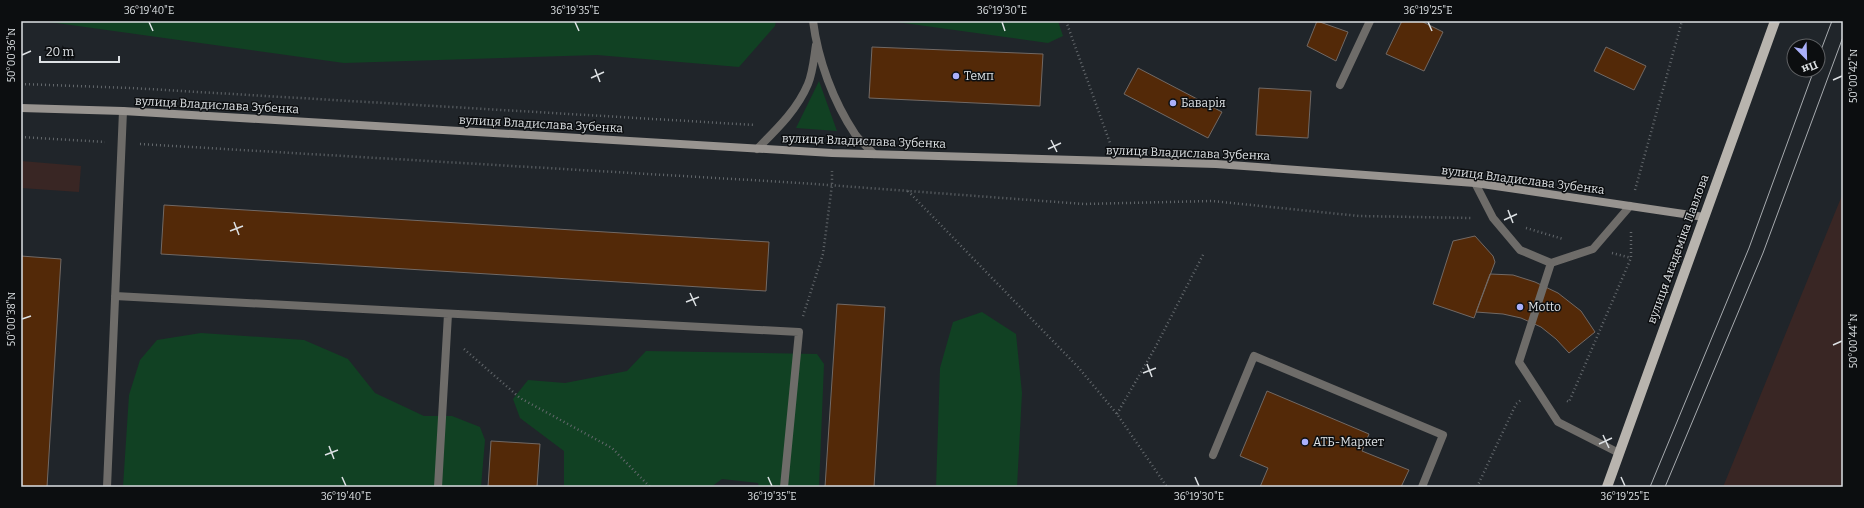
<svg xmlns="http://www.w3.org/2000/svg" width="1864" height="508" viewBox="0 0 1864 508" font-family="Bitter,serif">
	<rect width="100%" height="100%" fill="#20252a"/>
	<path fill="#392624" d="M21,161L81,166L79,192L21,188Z
		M1843,193V487H1723Z"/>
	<path fill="#114123" d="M42,21H776L775,26L739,67L597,55L344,63Z
		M889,21H1058L1063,36L1048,43Z
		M819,81L837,131L796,128Z
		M982,312L1016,334L1022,393L1017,487H936L940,368L953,322Z
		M201,333L304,340L348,359L375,393L424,416H452L480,427L485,440L481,487H123L129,395L140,360L157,340Z
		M646,351L817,354L824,364L819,487H759L758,483L722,479L711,487H564V451L520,418L513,399L528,380L565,383L627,371Z"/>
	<path fill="#532908" stroke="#716965" d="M1317,21L1348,32L1336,61L1307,46Z
		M1402,21H1421L1443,32L1424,71L1386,54Z
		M872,47L1043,54L1040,106L869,98Z
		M1606,47L1646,66L1634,90L1594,71Z
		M1138,68L1222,112L1208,138L1124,94Z
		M1259,88L1311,91L1308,138L1256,135Z
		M164,205L769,242L766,291L161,254Z
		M1475,236L1493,256L1495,262L1474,318L1433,304L1453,241Z
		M21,256L61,259L47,487H21Z
		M1490,274L1513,275L1535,282L1558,293L1581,311L1595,332L1569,353L1556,339L1541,327L1521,318L1503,314L1476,312Z
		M837,304L885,307L874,487H825Z
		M1267,391L1369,434L1362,451L1409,470L1401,487H1260L1268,468L1240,456Z
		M491,441L540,444L537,487H488Z"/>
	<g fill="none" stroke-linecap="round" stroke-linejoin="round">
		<path stroke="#64696d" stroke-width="2.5" stroke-dasharray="1 3" stroke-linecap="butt" d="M1066,21L1110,143
			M21,84L131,88L755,125
			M21,137L105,142
			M140,144L801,183L1084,204L1212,201L1359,216L1472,218
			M1635,190L1682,21
			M908,191L1078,367L1117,414L1167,487
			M1526,228L1563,239
			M1612,253L1631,258
			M803,316L823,254L832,185V171
			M464,349L520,398L612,448L650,487
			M1567,401L1569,402L1631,258V232
			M1117,414L1155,348L1204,253
			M1477,487L1516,404L1522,399"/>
		<path stroke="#6e6c69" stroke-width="8" d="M813,21C818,60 833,101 855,134C860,141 868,148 874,154
			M757,149C777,129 797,110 808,84C813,72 814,57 816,45
			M1475,183L1493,218L1520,250L1551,263L1593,249L1630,206
			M1551,263L1519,362L1558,422L1619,453
			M115,296L799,332L784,487
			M1213,455L1254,356L1443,435L1422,487
			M107,487L123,111
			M438,487L448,314"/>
		<path stroke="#6e6c69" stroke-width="8" d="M1340,85L1370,21"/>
		<path stroke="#989490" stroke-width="8" d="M21,108L123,111L832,153L1216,164L1475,183L1704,217"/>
		<path stroke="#b8b4ae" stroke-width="10" d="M1607,487L1775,21"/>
		<path stroke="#a7abaf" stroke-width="1" d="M1818,58L1832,21
			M1650,487L1749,248L1814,70
			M1665,487L1763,253L1843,37"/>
	</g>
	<path fill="none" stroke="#dde1e4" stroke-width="1.5" d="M149,22L153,31M575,22L579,31M1002,22L1005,31M1428,22L1432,31M22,55L31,51M595,69L600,82M591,78L604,72M1833,80L1842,76M1051,140L1057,152M1048,149L1061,143M1508,210L1513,223M1504,220L1517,214M234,222L239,235M230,231L243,226M690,293L696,306M686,302L699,297M22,319L31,316M1833,345L1842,341M1147,364L1152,377M1143,373L1156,368M1603,435L1609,448M1599,444L1612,438M329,446L334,459M325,455L338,450M342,477L346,486M768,477L772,486M1195,477L1199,486M1621,477L1625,486"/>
	<g fill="#aab0fb" stroke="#0c0e10" stroke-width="1.5">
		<circle cx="956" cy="76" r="4"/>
		<circle cx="1173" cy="103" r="4"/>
		<circle cx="1520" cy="307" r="4"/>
		<circle cx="1305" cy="442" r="4"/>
	</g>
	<g text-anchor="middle" stroke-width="3" stroke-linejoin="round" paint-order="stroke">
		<g font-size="12" fill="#dde1e4" stroke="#0c0e10" text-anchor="start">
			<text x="964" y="80">Темп</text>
			<text x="1181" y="107">Баварія</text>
			<text x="1528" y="311">Motto</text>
			<text x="1313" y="446">АТБ-Маркет</text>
		</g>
		<g font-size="12" fill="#dde1e4" stroke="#0c0e10">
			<text transform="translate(217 105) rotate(3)" y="4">вулиця Владислава Зубенка</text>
			<text transform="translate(541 124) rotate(3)" y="4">вулиця Владислава Зубенка</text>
			<text transform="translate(864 141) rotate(2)" y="4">вулиця Владислава Зубенка</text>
			<text transform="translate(1188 153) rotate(2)" y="4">вулиця Владислава Зубенка</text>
			<text transform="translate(1523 180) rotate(7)" y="4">вулиця Владислава Зубенка</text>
			<text transform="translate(1678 249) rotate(-70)" y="4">вулиця Академіка Павлова</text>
		</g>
	</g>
	<rect width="1864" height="508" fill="none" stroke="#0c0e10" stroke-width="44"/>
	<g transform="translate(1806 58) rotate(157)"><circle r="19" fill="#0c0e10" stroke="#606265"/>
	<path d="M0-3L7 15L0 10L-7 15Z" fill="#aab0fb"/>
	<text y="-6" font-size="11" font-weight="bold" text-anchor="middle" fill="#dde1e4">Пн</text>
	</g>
	<path d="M40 56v6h79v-6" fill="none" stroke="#dde1e4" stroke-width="2"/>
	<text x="46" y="56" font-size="12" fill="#dde1e4" stroke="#0c0e10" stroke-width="3" paint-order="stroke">20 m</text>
	<rect x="22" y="22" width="1820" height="464" fill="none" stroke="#dde1e4" stroke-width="1.5"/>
	<g font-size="10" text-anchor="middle" fill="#dde1e4">
		<text x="149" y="14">36°19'40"E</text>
		<text x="575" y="14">36°19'35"E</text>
		<text x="1002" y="14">36°19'30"E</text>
		<text x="1428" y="14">36°19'25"E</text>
		<text transform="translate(11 55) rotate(-90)" y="4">50°00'36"N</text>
		<text transform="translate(1853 76) rotate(-90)" y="4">50°00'42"N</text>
		<text transform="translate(11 319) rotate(-90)" y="4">50°00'38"N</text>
		<text transform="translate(1853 341) rotate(-90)" y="4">50°00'44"N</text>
		<text x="346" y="500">36°19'40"E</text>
		<text x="772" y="500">36°19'35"E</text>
		<text x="1199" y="500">36°19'30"E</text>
		<text x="1625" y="500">36°19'25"E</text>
	</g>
</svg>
